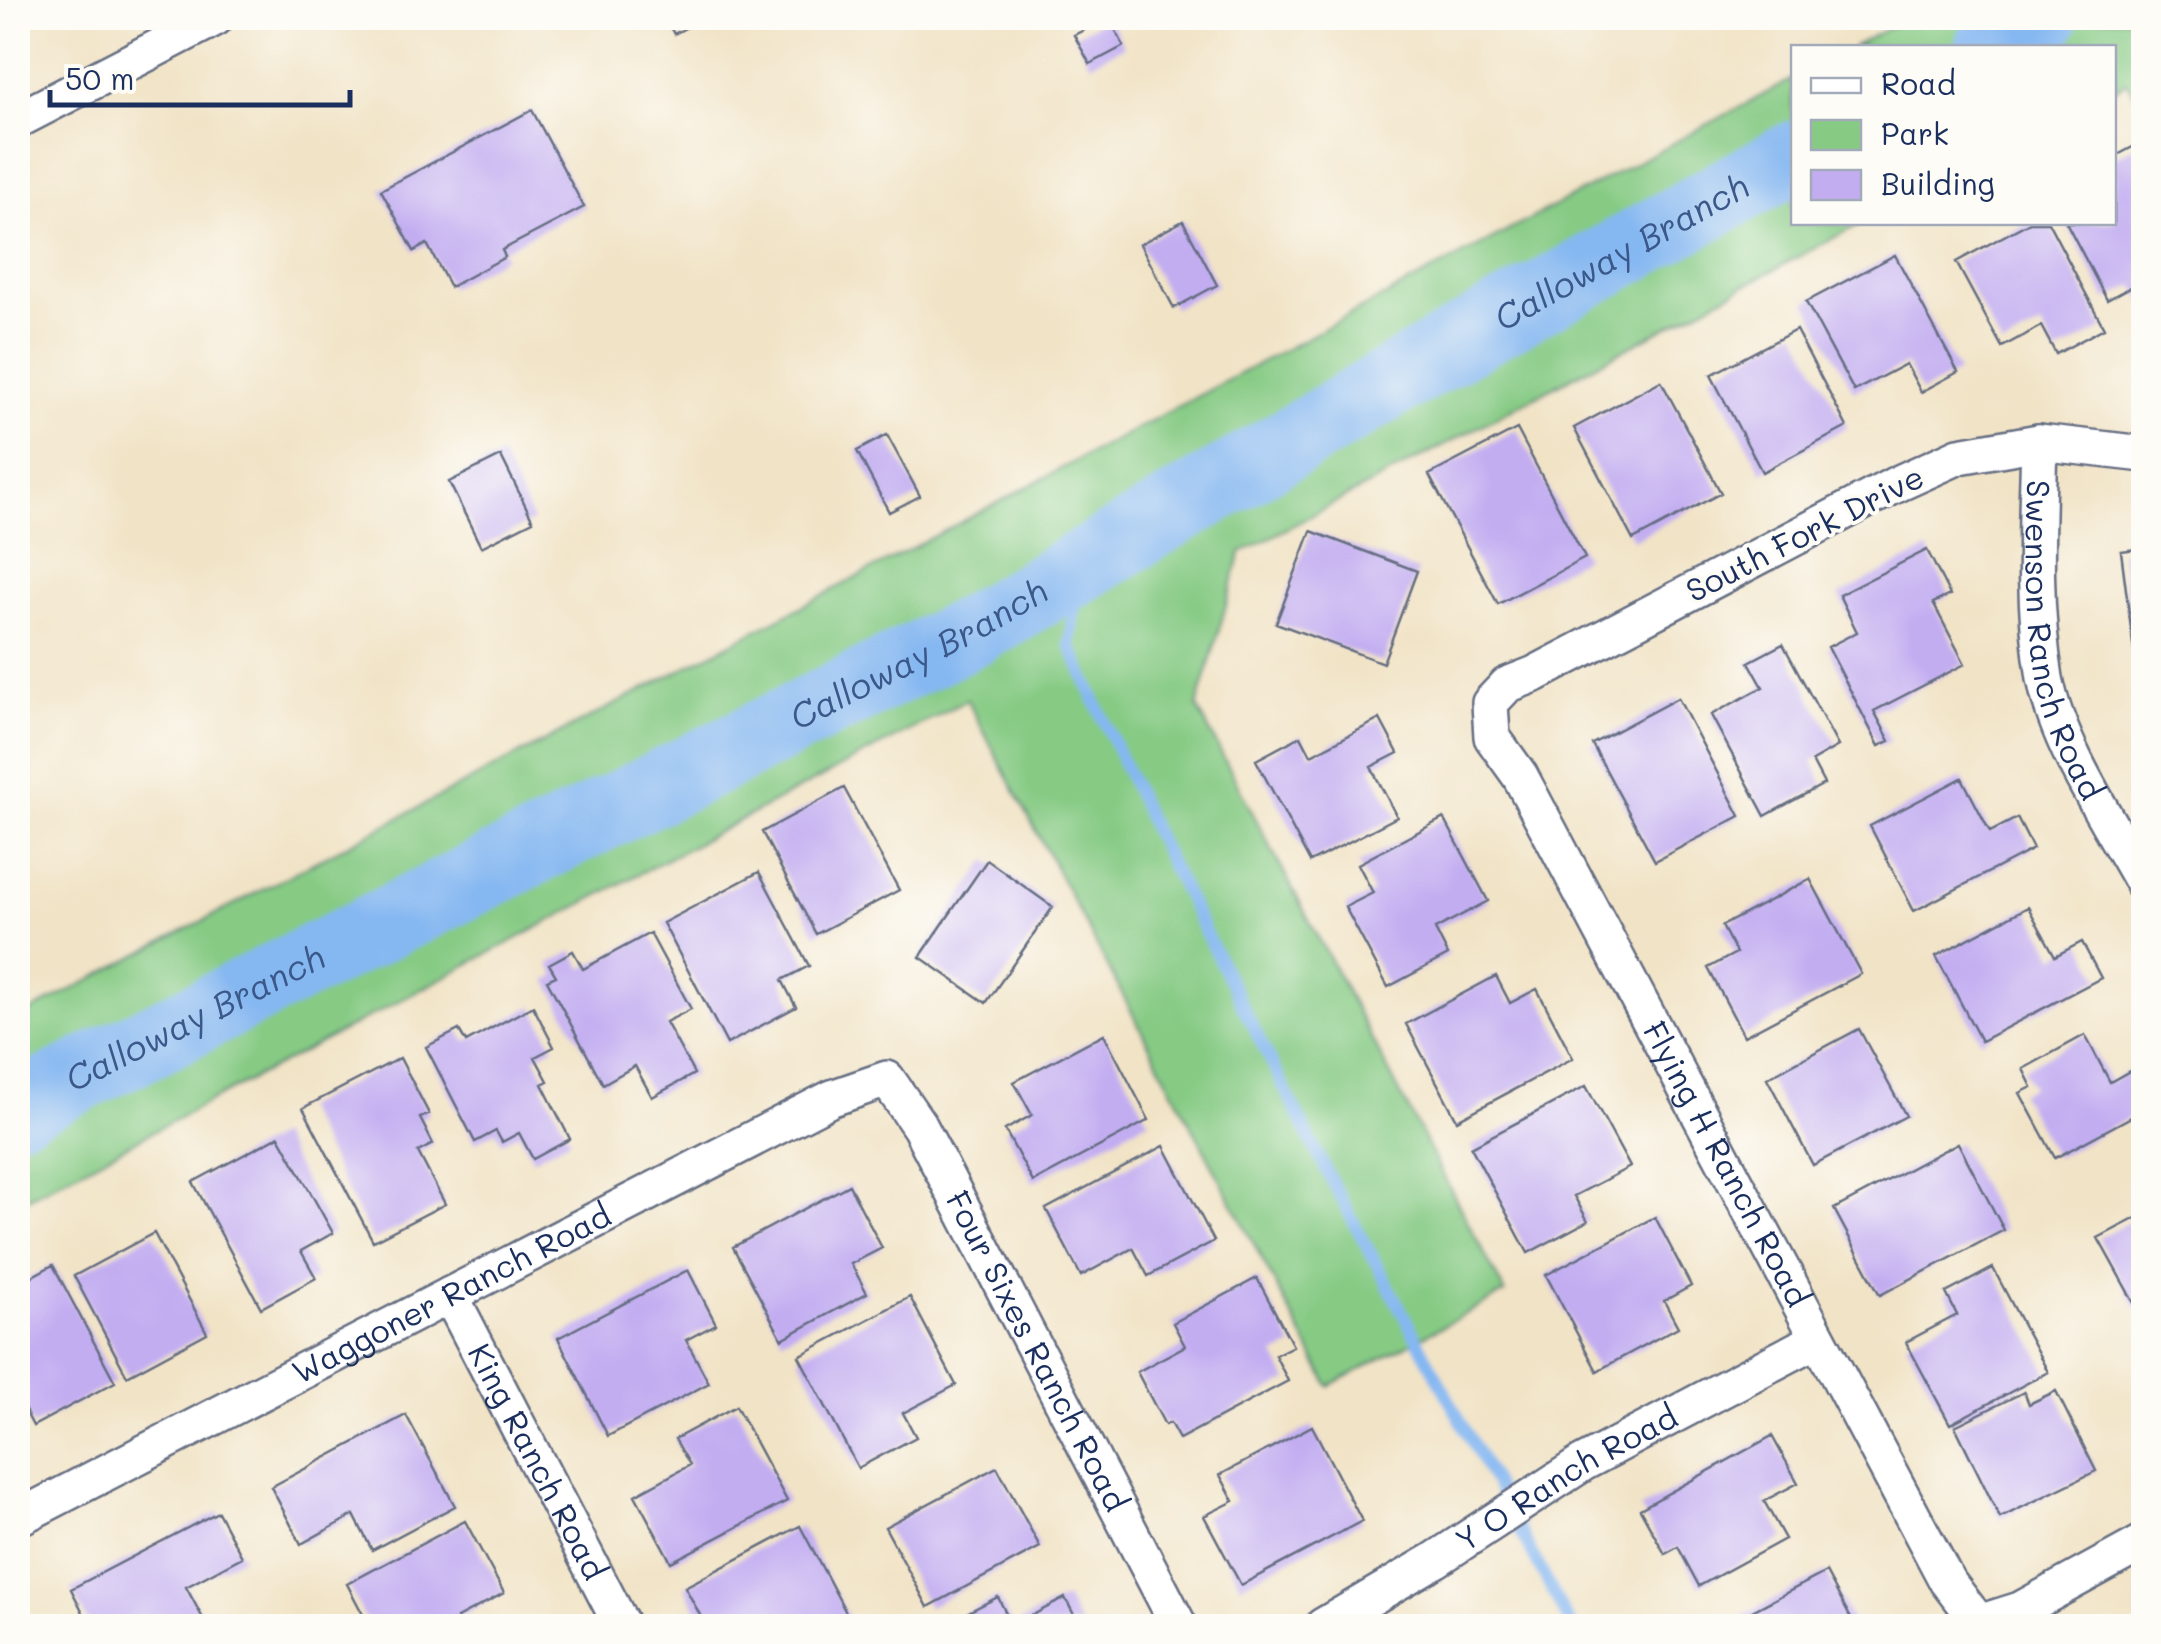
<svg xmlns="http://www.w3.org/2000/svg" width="2161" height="1644" viewBox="0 0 2161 1644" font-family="Mali,sans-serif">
	<rect width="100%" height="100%" fill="#fdfcf7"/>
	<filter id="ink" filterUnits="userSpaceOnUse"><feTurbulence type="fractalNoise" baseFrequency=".01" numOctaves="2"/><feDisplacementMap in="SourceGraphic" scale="20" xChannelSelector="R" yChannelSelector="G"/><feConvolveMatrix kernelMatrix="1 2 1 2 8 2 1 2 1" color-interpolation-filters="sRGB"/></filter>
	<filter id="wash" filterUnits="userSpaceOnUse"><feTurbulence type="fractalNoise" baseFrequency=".0048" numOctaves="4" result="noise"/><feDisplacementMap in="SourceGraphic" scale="40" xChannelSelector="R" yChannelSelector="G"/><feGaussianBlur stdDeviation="2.25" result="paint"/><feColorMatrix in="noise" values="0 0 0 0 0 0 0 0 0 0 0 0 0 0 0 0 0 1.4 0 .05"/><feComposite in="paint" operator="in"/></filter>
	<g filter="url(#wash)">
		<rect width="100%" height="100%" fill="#f1e3c6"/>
		<path fill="#86ca84" stroke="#507c71" stroke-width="2.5" d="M1908,18H2143V110L2127,82L2114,89V48L1852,47Z
			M1793,79L1794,222L1862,223L1241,553L1197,707L1505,1293L1329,1386L967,700L18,1203V1018L886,562Z"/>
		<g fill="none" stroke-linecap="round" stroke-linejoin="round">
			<path stroke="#85b7f1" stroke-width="12" d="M1079,568L1070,645L1154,832L1328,1174L1571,1626"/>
			<g stroke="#85b7f1" stroke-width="72">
				<path d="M1990,48L2043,18"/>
				<path id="s1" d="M18,1107L975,629L1457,344L1794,157"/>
			</g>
		</g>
		<g id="blocks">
			<path fill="#c2adf1" d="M665,18H699L700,20L674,34Z
				M1109,18L1124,46L1090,64L1074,35Z
				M532,110L584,207L502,250L505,257L450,287L427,244L414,251L381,190Z
				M2144,141V302L2134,285L2107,300L2066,222H2114V157Z
				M1183,221L1217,285L1174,308L1140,244Z
				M2030,222H2048L2104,328L2056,354L2041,326L2002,347L1956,262Z
				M1895,255L1958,372L1921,392L1906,364L1854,391L1806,302Z
				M1796,330L1847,427L1762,472L1711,375Z
				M1661,381L1721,493L1633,540L1574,428Z
				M1517,429L1585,558L1498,604L1429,475Z
				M887,435L920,496L889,512L857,451Z
				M501,456L533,521L481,547L449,482Z
				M1311,531L1417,571L1383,663L1276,623Z
				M2144,548V698L2140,699L2121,551Z
				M1927,550L1950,595L1933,603L1965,664L1874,711L1890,741L1879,746L1828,647L1857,632L1839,595Z
				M1783,644L1838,746L1812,761L1824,784L1765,816L1711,715L1763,687L1749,662Z
				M1678,698L1740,816L1655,861L1592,744Z
				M1380,719L1398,753L1371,767L1397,817L1310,862L1256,760L1301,736L1311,755Z
				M1962,778L1990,832L2017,818L2033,849L1914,911L1870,826Z
				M844,788L899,890L816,934L762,832Z
				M1444,818L1488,901L1435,929L1448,955L1388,987L1345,907L1373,893L1358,864Z
				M987,860L1053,907L986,1003L920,957Z
				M759,872L809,966L782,980L796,1007L727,1044L663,923Z
				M1810,879L1861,974L1744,1036L1708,968L1736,953L1722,926Z
				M2028,907L2055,956L2082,942L2101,978L1981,1041L1936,956Z
				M650,933L691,1009L666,1022L694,1074L652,1097L635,1066L603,1084L547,980L556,976L549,964L573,951L583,969Z
				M1496,976L1510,1003L1537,989L1573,1058L1457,1120L1406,1024Z
				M533,1006L554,1047L535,1057L548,1081L542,1084L570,1139L533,1159L519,1133L502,1142L496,1131L475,1142L426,1047L459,1030L466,1042Z
				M1859,1029L1906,1116L1813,1165L1767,1078Z
				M1104,1034L1149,1120L1033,1182L1005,1130L1032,1115L1014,1082Z
				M2085,1035L2110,1082L2144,1063V1110L2055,1158L2020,1093L2032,1087L2023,1069Z
				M400,1058L429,1114L420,1118L433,1144L418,1152L445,1204L373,1241L303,1108Z
				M1586,1086L1630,1167L1574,1196L1588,1221L1528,1253L1471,1147Z
				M279,1136L333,1233L301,1251L316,1278L261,1308L193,1182Z
				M1958,1143L2004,1230L1880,1295L1834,1209Z
				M1164,1146L1214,1241L1148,1276L1133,1248L1081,1276L1046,1209Z
				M849,1185L882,1248L851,1264L867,1293L782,1339L733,1247Z
				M2144,1214V1321L2098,1238Z
				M1655,1217L1691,1286L1664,1301L1678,1327L1597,1371L1546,1275Z
				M154,1233L207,1333L127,1376L74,1276Z
				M53,1265L115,1382L33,1426L18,1397V1284Z
				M1993,1268L2048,1372L1950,1424L1906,1342L1957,1315L1946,1293Z
				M688,1270L716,1324L686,1340L709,1383L608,1436L558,1338Z
				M1257,1278L1293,1346L1275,1355L1288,1381L1179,1439L1170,1423L1165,1425L1137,1372L1185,1346L1173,1323Z
				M910,1297L956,1385L903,1413L916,1437L858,1468L799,1356Z
				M2056,1391L2096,1471L2000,1518L1955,1426L2024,1392L2029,1404Z
				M736,1406L787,1501L671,1562L635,1495L690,1465L675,1439Z
				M406,1415L455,1506L372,1550L354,1515L301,1544L271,1487Z
				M1312,1426L1362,1521L1241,1585L1204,1516L1234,1501L1220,1475Z
				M1772,1436L1798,1483L1764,1501L1785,1539L1699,1586L1678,1547L1665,1554L1640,1509Z
				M997,1467L1040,1547L928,1607L885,1527Z
				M218,1512L242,1557L186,1587L207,1626H90L71,1589Z
				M465,1521L504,1593L457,1618L461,1626H369L347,1584Z
				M800,1526L851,1622L842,1626H706L685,1587Z
				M1826,1572L1855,1626H1743L1739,1618Z
				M998,1597L1012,1626L1065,1598L1080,1626H941Z"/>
		</g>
	</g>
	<g filter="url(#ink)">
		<use href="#blocks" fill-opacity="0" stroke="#666e82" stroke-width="2.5"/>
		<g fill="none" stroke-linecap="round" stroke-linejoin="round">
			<defs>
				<g id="minor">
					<path d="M18,120L215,18"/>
					<path id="s2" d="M2039,442C2037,520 2032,600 2045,678C2057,745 2111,825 2144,885"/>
					<path id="s3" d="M2144,454L2039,442L1959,456L1895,485L1535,674L1507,685L1490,703L1492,737L1520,776L1947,1581L1979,1623L2020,1610L2144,1542"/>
					<path id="s4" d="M450,1295L622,1626"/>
					<path id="s5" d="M18,1518L832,1098L887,1079L920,1127L1179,1626"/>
					<path id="s6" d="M1323,1626L1435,1560L1583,1463L1818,1339"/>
				</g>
			</defs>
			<use href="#minor" stroke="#666e82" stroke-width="40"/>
			<use href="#minor" stroke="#fff" stroke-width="35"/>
		</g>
	</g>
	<g text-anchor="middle" stroke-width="8" stroke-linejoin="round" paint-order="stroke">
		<g font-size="32" fill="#1b2f5e" stroke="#fdfcf7">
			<text transform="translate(1805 534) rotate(-27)" y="11">South Fork Drive</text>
			<text dy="11" stroke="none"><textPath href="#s2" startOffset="202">Swenson Ranch Road</textPath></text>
			<text dy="11" stroke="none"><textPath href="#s3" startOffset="1240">Flying H Ranch Road</textPath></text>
			<text dy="11" stroke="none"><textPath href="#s5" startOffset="488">Waggoner Ranch Road</textPath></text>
			<text dy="11" stroke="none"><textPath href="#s5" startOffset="1285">Four Sixes Ranch Road</textPath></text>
			<text dy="11" stroke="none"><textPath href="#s4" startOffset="188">King Ranch Road</textPath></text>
			<text dy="11" stroke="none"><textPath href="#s6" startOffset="285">Y O Ranch Road</textPath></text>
		</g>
		<g font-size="35" font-style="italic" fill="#3b588a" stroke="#fdfcf7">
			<text dy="12" stroke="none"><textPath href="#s1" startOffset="1818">Calloway Branch</textPath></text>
			<text dy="12" stroke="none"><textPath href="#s1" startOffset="1008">Calloway Branch</textPath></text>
			<text dy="12" stroke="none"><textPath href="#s1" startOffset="198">Calloway Branch</textPath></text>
		</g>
	</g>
	<rect width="2161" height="1644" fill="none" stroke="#fdfcf7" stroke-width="60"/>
	<rect x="1791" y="45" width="325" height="180" fill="#fdfcf7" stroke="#a3aaba" stroke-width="2.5"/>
	<rect x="1811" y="78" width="50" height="15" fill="#ffffff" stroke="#a3aaba" stroke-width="2.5"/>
	<text x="1881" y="95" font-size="30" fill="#1b2f5e">Road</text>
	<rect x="1811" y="120" width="50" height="30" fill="#86ca84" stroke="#a3aaba" stroke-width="2.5"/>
	<text x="1881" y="145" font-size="30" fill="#1b2f5e">Park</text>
	<rect x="1811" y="170" width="50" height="30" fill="#c2adf1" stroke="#a3aaba" stroke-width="2.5"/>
	<text x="1881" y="195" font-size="30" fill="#1b2f5e">Building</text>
	<path d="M50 90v15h300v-15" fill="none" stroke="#1b2f5e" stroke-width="5"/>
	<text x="65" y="90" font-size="30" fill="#1b2f5e" stroke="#fdfcf7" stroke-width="8" paint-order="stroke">50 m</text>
</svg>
